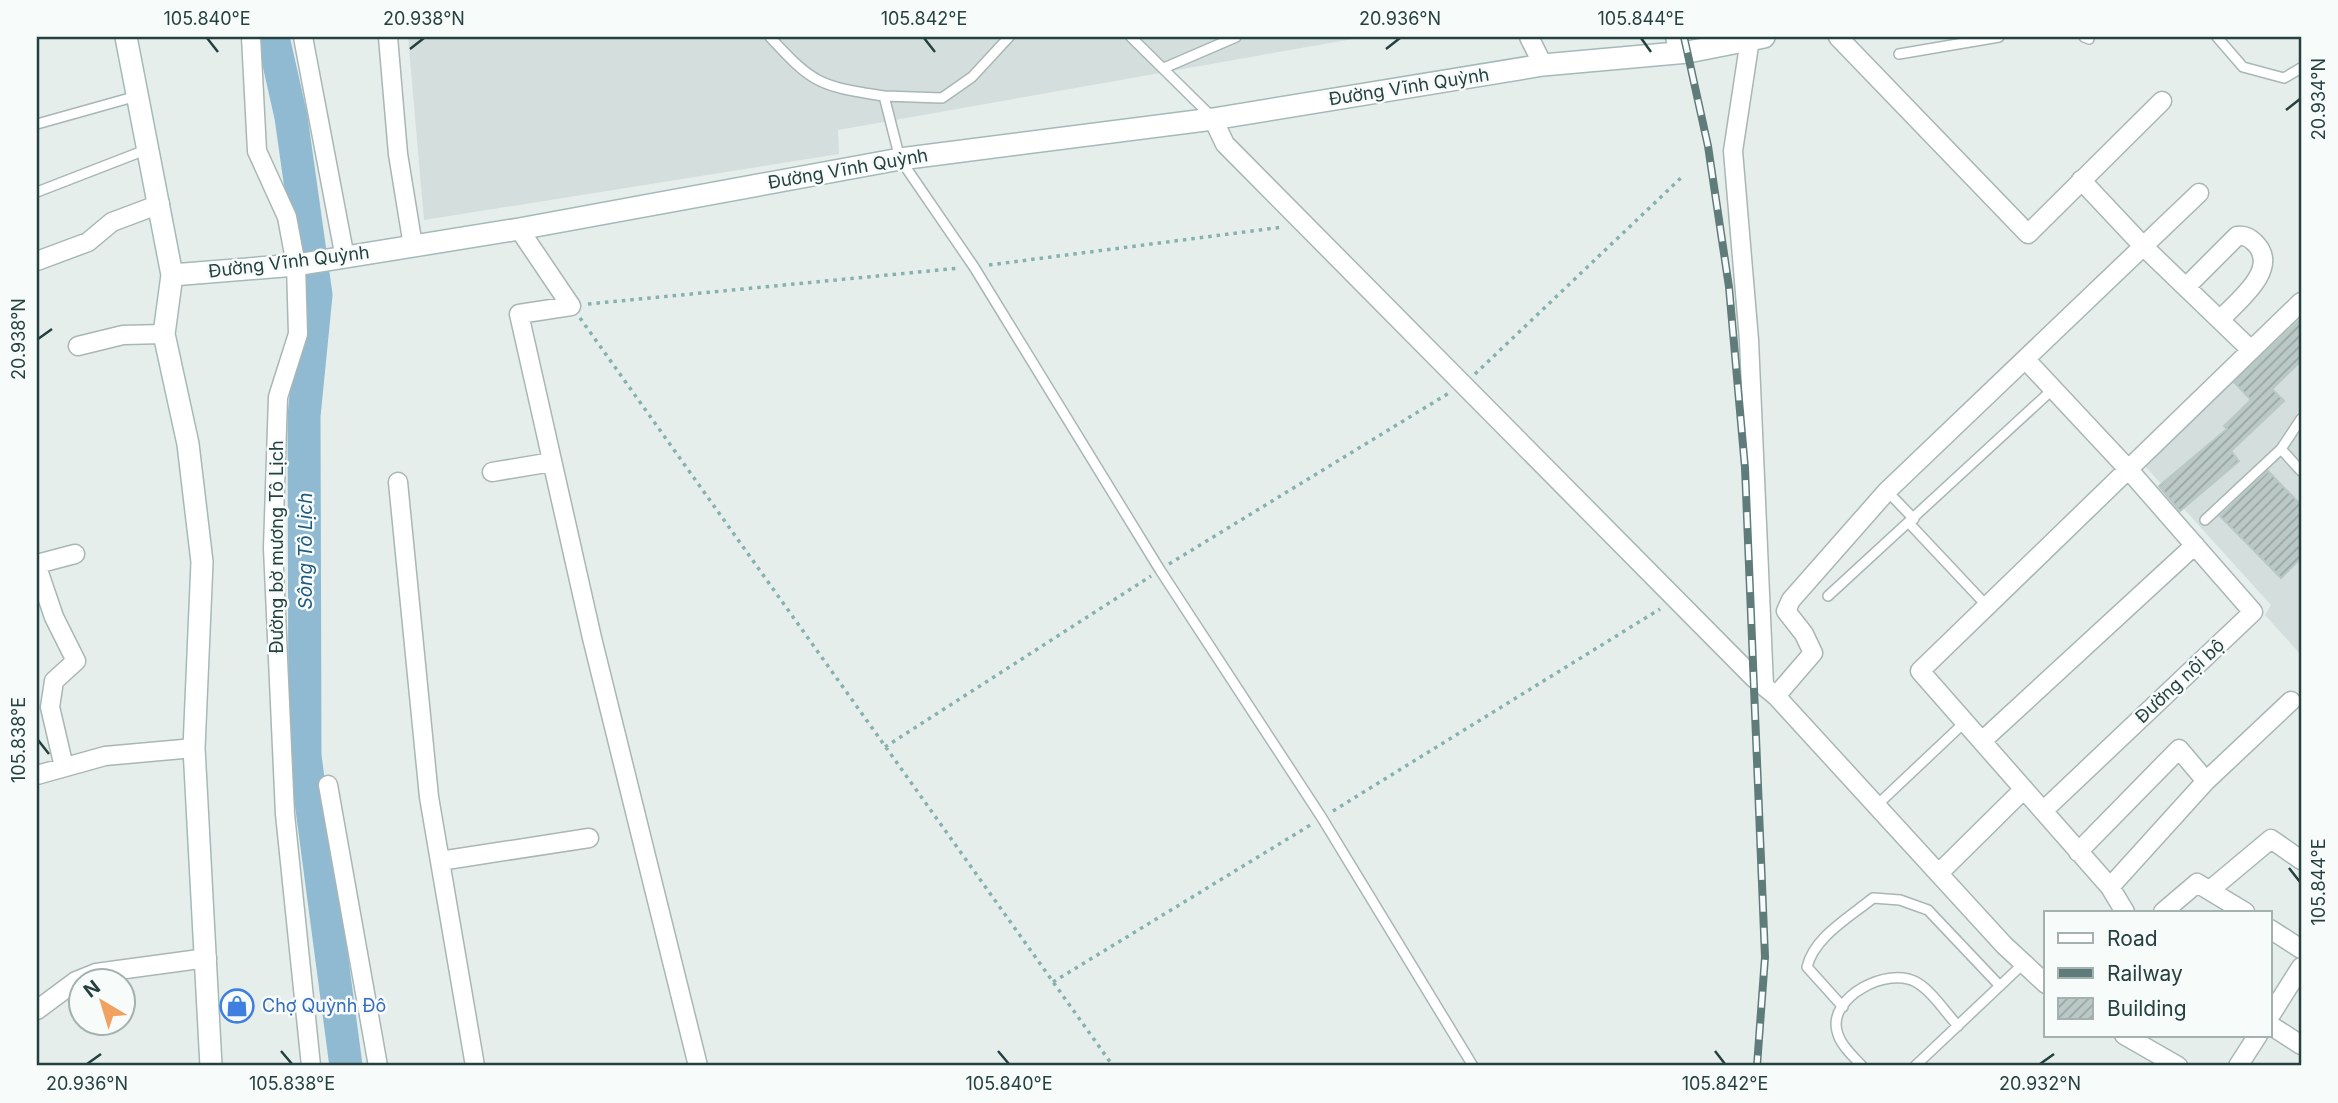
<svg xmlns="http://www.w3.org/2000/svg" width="2338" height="1103" viewBox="0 0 2338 1103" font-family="Inter,sans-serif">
	<defs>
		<pattern id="building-hatch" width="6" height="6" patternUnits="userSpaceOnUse" patternTransform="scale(1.75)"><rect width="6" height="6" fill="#bbc9c6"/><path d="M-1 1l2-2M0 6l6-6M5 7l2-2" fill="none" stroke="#98a5a2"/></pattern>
	</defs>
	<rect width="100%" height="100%" fill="#e6eeec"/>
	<path fill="#d4dedc" d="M408,37H1364L838,130L839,154L424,220Z
		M2301,312V655L2265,615L2271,605L2145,466Z"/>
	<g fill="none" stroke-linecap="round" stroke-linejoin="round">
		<path stroke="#8fbad2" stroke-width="33" d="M273,37L291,117L316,295L304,416L305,756L346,1066"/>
	</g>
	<path fill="url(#building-hatch)" stroke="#b8c8c5" stroke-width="2" d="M2301,319V361L2272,389L2284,401L2231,451L2239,461L2180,511L2159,486L2227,429L2224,426L2251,400L2234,382Z
		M2268,471L2301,505V558L2281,578L2220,516Z"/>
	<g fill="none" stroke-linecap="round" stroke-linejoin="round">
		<defs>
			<path id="lane" d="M770,37C814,85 820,86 884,96L900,159L974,267L1160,570L1322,818L1473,1066
				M1131,37L1212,117
				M2084,37L2089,39
				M2217,37L2243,67L2284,78L2301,68
				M1899,54L1999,37
				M1164,68L1236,37
				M884,96L942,98L972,77L1009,37
				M37,124L137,96
				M37,192L148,149
				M2281,449L2301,471
				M1887,491L1914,519
				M2205,520L2281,449L2301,419
				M1909,523L1987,606
				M1828,596L2053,389
				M1876,806L1965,722
				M1843,1007L1807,967C1814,937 1850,917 1873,898L1900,900L1928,910L2000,986
				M1862,1066C1853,1056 1840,1045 1837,1031C1828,997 1888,966 1916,982C1932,991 1945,1012 1958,1026
				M1915,1066L2023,964"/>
			<path id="street" d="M251,37L257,151L287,217L296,265L298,334L278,397L273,548L285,814L311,1066
				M303,37L345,258
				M388,37L398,154L413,246
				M1529,37L1543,65
				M1675,37L1679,51
				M1838,37L2028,234L2162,101
				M1750,39L1733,151L1749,340L1764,686
				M1213,119L1225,144L1754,678L1776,696L2004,945L2046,984
				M2081,180L2144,247L2251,350
				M519,229L571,306L519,314L592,638L698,1066
				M37,261L88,242L112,222L160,204
				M2186,287L2237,236C2246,235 2250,238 2256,244C2280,270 2236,302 2220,320
				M78,346L123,335L164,334
				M2026,360L2128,469L2253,612L2043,811
				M492,472L552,462
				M398,482L429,797L475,1066
				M37,564L75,554
				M37,567L54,617L76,661L54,681L50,707L64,767
				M1776,696L1813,653L1804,634L1786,611L1791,600L1887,491L2199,193
				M1982,741L2195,545
				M37,775L105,756L194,748
				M328,785L378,1066
				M2078,852L2179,749L2206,781
				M440,861L589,838
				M1939,873L2024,789
				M2110,887L2206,781L2291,701
				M2210,890L2271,839L2301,860
				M2125,912L2110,887L1920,671L2301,302
				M2163,912L2197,883L2245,912
				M2270,929L2301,949
				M37,1010L76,981L96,973L207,958
				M2270,1016L2301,967
				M2270,1025L2301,1045
				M2124,1035L2178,1066
				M2238,1066L2258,1035"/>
			<path id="secondary" d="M126,37L172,275L164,334L188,444L202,562L194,748L211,1066
				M172,275L296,265L519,229L900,159L1213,119L1543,65L1688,52L1764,37"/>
		</defs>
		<use href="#lane" stroke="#a8b7b5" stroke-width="12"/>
		<use href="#street" stroke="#a8b7b5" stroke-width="21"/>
		<use href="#secondary" stroke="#a4bab7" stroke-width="24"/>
		<path stroke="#86b2ad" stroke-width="3.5" stroke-dasharray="3.5 5" stroke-linecap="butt" d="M989,265L1283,227
			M588,304L960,268
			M580,318L1113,1066
			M1475,374L1684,175
			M1169,564L1449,393
			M885,747L1151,576
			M1333,811L1660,609
			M1053,982L1312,824"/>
		<use href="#lane" stroke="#fff" stroke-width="9"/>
		<use href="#street" stroke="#fff" stroke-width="18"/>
		<use href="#secondary" stroke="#fff" stroke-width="21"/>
		<defs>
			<path id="rail" d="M1684,37L1708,146L1729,287L1745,468L1765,957L1757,1066"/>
		</defs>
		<use href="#rail" stroke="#5f7c7a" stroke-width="8"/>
		<use href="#rail" stroke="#f7fbf9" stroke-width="5" stroke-dasharray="16" stroke-linecap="butt"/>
	</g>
	<path fill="none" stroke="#24413f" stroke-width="2.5" d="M207,38L218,52M924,38L935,52M1641,38L1651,52M410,49L424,38M1386,49L1400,38M2286,110L2300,99M38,339L52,329M38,740L49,754M2289,868L2300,882M281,1051L292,1064M998,1051L1009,1064M1715,1051L1725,1064M87,1064L101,1054M2040,1064L2054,1054"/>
	<defs>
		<symbol id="shop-ring" viewBox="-11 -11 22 22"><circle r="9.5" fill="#f7fbf9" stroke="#3f7fe0" stroke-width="1.5"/><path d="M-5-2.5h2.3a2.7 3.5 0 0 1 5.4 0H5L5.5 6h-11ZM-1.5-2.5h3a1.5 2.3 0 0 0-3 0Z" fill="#3f7fe0"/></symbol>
	</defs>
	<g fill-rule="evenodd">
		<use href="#shop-ring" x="218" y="987" width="38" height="38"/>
	</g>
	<g text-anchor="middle" stroke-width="5" stroke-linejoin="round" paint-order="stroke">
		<g font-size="18" fill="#24413f" stroke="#f7fbf9">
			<text transform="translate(1409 87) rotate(-9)" y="6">Đường Vĩnh Quỳnh</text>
			<text transform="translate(848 169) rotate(-10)" y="6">Đường Vĩnh Quỳnh</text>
			<text transform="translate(289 262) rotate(-7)" y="6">Đường Vĩnh Quỳnh</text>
			<text transform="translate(277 547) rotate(-90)" y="6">Đường bờ mương Tô Lịch</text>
			<text transform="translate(2180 681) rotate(-43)" y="6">Đường nội bộ</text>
		</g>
		<g font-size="18" fill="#366cbe" stroke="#f7fbf9" text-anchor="start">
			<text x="262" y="1012">Chợ Quỳnh Đô</text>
		</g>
		<g font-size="19" font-style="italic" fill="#1e5a7d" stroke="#f7fbf9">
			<text transform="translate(305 551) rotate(-90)" y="7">Sông Tô Lịch</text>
		</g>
	</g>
	<rect width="2338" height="1103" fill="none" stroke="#f7fbf9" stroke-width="77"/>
	<rect x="2044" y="911" width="228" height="126" fill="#f7fbf9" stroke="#a3b1af" stroke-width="2"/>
	<rect x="2058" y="933" width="35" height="10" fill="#ffffff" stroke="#a3b1af" stroke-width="2"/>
	<text x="2107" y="946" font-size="21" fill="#24413f">Road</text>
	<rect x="2058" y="968" width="35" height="10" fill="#5f7c7a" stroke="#a3b1af" stroke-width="2"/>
	<text x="2107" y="981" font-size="21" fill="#24413f">Railway</text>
	<rect x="2058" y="998" width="35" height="21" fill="url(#building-hatch)" stroke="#a3b1af" stroke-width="2"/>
	<text x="2107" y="1016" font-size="21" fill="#24413f">Building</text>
	<g transform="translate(102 1002) rotate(322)"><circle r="33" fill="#f7fbf9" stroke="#a3b1af" stroke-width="2"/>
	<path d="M0-5L12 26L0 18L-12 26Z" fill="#f1a261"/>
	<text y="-10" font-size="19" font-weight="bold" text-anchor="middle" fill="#24413f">N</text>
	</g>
	<rect x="38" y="38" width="2262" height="1026" fill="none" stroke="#24413f" stroke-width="2.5"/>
	<g font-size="18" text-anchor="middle" fill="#24413f">
		<text x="207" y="25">105.840°E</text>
		<text x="424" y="25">20.938°N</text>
		<text x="924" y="25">105.842°E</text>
		<text x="1400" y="25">20.936°N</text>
		<text x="1641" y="25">105.844°E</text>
		<text transform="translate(2319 99) rotate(-90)" y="6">20.934°N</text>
		<text transform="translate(19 339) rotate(-90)" y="6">20.938°N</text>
		<text transform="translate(19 740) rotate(-90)" y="6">105.838°E</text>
		<text transform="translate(2319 882) rotate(-90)" y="6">105.844°E</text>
		<text x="87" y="1090">20.936°N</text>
		<text x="292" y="1090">105.838°E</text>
		<text x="1009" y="1090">105.840°E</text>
		<text x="1725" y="1090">105.842°E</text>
		<text x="2040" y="1090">20.932°N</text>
	</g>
</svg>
